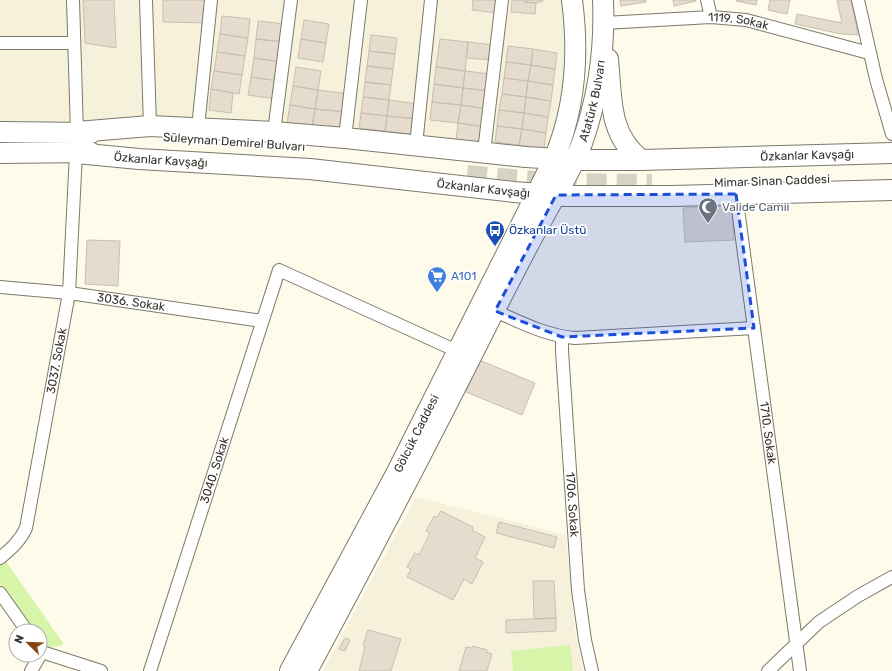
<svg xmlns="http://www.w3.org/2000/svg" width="892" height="671" viewBox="0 0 892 671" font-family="Rubik,sans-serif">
	<rect width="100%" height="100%" fill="#fefbeb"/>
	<path fill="#f6f1da" d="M0,0H564L567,24L565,63L560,108L549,150L171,122L0,123Z
		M416,497L566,535L575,633L584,671H323Z"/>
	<path fill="#d7f5a9" d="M5,560L63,643V645C48,649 40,648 40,631H33L0,584V564Z
		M570,645L573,671H513L511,651Z"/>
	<path fill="#e5dcce" stroke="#c7bfb1" d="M83,0H114L116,48L85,43Z
		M163,0H210L209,23L163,22Z
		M473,0H499L497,13L472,10Z
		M512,0H525V2L536,3L535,14L511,12Z
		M525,0H543V1L536,3L525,2Z
		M620,0H646V2L621,6Z
		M673,0H696V1L674,6Z
		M736,0H757L756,5L736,1Z
		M770,0H790L787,14L768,10Z
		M837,0H851L858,35L841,34L795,24L797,14L842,23Z
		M222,16L250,19L248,38L220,34Z
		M304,20L329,24L326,43L301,39Z
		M258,21L286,24L284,42L256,39Z
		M220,34L248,38L245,56L217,52Z
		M371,35L397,38L395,54L369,51Z
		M256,39L284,42L281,62L254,58Z
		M301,39L326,43L323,62L298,58Z
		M440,39L468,42L465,71L436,67Z
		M468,42L494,45L492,60L466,58Z
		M508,46L533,49L531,65L506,62Z
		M533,49L557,53L555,69L531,65Z
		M369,51L395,54L393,69L367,66Z
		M217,52L245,56L242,75L214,71Z
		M254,58L281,62L279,81L251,77Z
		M506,62L531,65L528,81L504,78Z
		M531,65L555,69L553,85L528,81Z
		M367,66L393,69L391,85L365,82Z
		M296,67L321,71L318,90L293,86Z
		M436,67L465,71L463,88L434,84Z
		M214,71L242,75L239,94L211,89Z
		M465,71L491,74L489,91L463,88Z
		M251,77L279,81L276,99L248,95Z
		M504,78L528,81L526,97L502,94Z
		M528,81L553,85L551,101L526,97Z
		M365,82L391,85L389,100L363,97Z
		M434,84L463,88L461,105L432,102Z
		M293,86L318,90L315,109L290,105Z
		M463,88L489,91L487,109L461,105Z
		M211,89L233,93L231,113L209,110Z
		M318,90L350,94L347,112L315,109Z
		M502,94L526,97L524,113L499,110Z
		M363,97L389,100L387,116L361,113Z
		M526,97L551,101L548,117L524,113Z
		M389,100L419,104L418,119L387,116Z
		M432,102L461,105L458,123L430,120Z
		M290,105L315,109L312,128L287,123Z
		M461,105L487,109L485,127L458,123Z
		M315,109L347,112L344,132L312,128Z
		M499,110L524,113L522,129L497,126Z
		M361,113L387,116L385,131L359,128Z
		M524,113L548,117L546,133L522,129Z
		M387,116L418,119L416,135L385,131Z
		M458,123L485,127L482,144L456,141Z
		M497,126L522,129L519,145L495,142Z
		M522,129L546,133L544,149L519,145Z
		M732,205L734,240L685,242L683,208Z
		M87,240L120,241L118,286L85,284Z
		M479,360L535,383L522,415L466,392Z
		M441,511L473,527L472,530L485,537L475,558L483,562L472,584L464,579L453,600L407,577L411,569L407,567L415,553L419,555L430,533L426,531L434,516L437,517Z
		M499,522L557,537L554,548L496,533Z
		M533,581H554L556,618L534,619Z
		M556,618V631L506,633V620Z
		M368,630L401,639L391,671H359L365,647L363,646Z
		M345,638L350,640L345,651L339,649Z
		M473,646L487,650L486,652L492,654L487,671H459L466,647L472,648Z"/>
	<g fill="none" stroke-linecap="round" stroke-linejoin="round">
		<path stroke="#d6d3c5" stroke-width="20" stroke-dasharray="20 10" stroke-linecap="butt" d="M467,175L557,183L652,184"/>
		<defs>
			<g id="street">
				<path d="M73,0L77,132"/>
				<path d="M146,0L150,126"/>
				<path d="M707,0L711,17"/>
				<path d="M858,0L876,79L892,134"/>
				<path id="s1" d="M604,23L711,17L746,20L869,53"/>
				<path d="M0,43H74"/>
				<path d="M198,128L211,0"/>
				<path d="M274,132L291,0"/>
				<path d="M345,138L361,0"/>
				<path d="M416,145L431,0"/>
				<path d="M484,152L502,0"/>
				<path id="s2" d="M736,194L800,671"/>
				<path id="s3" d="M0,287L69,293L262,321"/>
				<path d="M495,311C520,322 547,336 575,338L754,328"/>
				<path id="s4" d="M562,337V351L578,590L585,640L592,671"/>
				<path id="s5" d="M0,558C11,549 20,541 26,528L69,293L76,153"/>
				<path d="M0,593L27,631"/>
				<path d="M40,648L42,652L101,671"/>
				<path d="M31,671L42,652"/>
				<path id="s6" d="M150,671L279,270L457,351"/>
				<path d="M768,671L819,622L858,596L892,577"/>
			</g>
			<g id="primary">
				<path d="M608,59C612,98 608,134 641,160"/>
				<path d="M0,132L91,133"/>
				<path id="s7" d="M77,132L150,126L274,132L345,138L526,157L575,160H641L892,153"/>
				<path d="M0,153L90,152"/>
				<path id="s8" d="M76,153L139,159L310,169L514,192L565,196H672L892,190"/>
				<path id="s9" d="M290,671L397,472L554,159C575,109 579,53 572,0"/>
				<path id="s10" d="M307,671C369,555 430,439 489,321C507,286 525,250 544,216C557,192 573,168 582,143C598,98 605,47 603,0"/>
			</g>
		</defs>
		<use href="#street" stroke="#7c796c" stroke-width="14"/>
		<use href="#primary" stroke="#7c796c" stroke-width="22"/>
		<use href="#street" stroke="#fff" stroke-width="12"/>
		<use href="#primary" stroke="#fff" stroke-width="20"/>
	</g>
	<path fill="#1d4ed8" fill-opacity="0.2" stroke="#1d4ed8" stroke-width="3" stroke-dasharray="8 5" stroke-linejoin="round" d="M736,194L754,328L562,337L495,311L556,195Z"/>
	<defs>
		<symbol id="mosque-pin" viewBox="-11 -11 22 30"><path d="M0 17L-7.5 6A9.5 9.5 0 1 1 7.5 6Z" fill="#6b7280" stroke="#fff"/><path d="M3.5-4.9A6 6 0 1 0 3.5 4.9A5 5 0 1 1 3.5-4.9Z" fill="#fff"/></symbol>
		<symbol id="bus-pin" viewBox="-11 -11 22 30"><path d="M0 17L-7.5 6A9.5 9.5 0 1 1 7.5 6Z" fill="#1a4fb4" stroke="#fff"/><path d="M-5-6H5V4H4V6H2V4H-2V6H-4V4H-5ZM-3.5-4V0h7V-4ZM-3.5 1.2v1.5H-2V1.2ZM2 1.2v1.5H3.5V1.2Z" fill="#fff"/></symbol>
		<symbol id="supermarket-pin" viewBox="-11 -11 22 30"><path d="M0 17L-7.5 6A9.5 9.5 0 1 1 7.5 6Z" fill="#3f7fe0" stroke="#fff"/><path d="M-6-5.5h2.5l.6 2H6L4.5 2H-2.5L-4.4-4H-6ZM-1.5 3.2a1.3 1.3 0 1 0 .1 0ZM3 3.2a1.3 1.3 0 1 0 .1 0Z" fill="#fff"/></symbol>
	</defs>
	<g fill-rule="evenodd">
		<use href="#mosque-pin" x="697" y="196" width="22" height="30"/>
		<use href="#bus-pin" x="484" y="219" width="22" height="30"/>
		<use href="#supermarket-pin" x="426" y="265" width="22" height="30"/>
	</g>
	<g text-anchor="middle" stroke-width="3.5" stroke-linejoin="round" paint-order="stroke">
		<g font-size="12" fill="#34332d" stroke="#fff">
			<text dy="4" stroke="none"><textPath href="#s1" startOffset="135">1119. Sokak</textPath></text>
			<text dy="4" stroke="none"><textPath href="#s10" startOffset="639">Atatürk Bulvarı</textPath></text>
			<text transform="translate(234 142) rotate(4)" y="4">Süleyman Demirel Bulvarı</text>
			<text dy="4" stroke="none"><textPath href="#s7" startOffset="732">Özkanlar Kavşağı</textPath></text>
			<text dy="4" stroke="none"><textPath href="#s8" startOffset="85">Özkanlar Kavşağı</textPath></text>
			<text transform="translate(772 181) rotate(-2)" y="4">Mimar Sinan Caddesi</text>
			<text dy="4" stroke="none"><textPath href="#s8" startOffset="409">Özkanlar Kavşağı</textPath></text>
			<text dy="4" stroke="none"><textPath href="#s3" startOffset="132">3036. Sokak</textPath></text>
			<text dy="4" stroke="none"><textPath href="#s5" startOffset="210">3037. Sokak</textPath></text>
			<text dy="4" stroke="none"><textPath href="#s9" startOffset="269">Gölcük Caddesi</textPath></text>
			<text dy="4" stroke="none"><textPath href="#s2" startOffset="241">1710. Sokak</textPath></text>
			<text dy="4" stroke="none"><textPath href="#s6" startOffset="211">3040. Sokak</textPath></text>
			<text dy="4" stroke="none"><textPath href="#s4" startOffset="168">1706. Sokak</textPath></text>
		</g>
		<g font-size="12" fill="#5b616d" stroke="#fff" text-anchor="start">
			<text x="722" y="211">Valide Camii</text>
		</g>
		<g font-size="12" fill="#164399" stroke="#fff" text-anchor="start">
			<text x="509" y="234">Özkanlar Üstü</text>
		</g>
		<g font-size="12" fill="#366cbe" stroke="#fff" text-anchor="start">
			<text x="451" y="280">A101</text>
		</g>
	</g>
	<g transform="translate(28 643) rotate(293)"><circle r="19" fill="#ffffff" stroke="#aeadab"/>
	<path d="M0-3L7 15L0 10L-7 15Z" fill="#874611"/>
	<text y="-6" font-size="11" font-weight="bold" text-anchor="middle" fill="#34332d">N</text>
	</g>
</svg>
